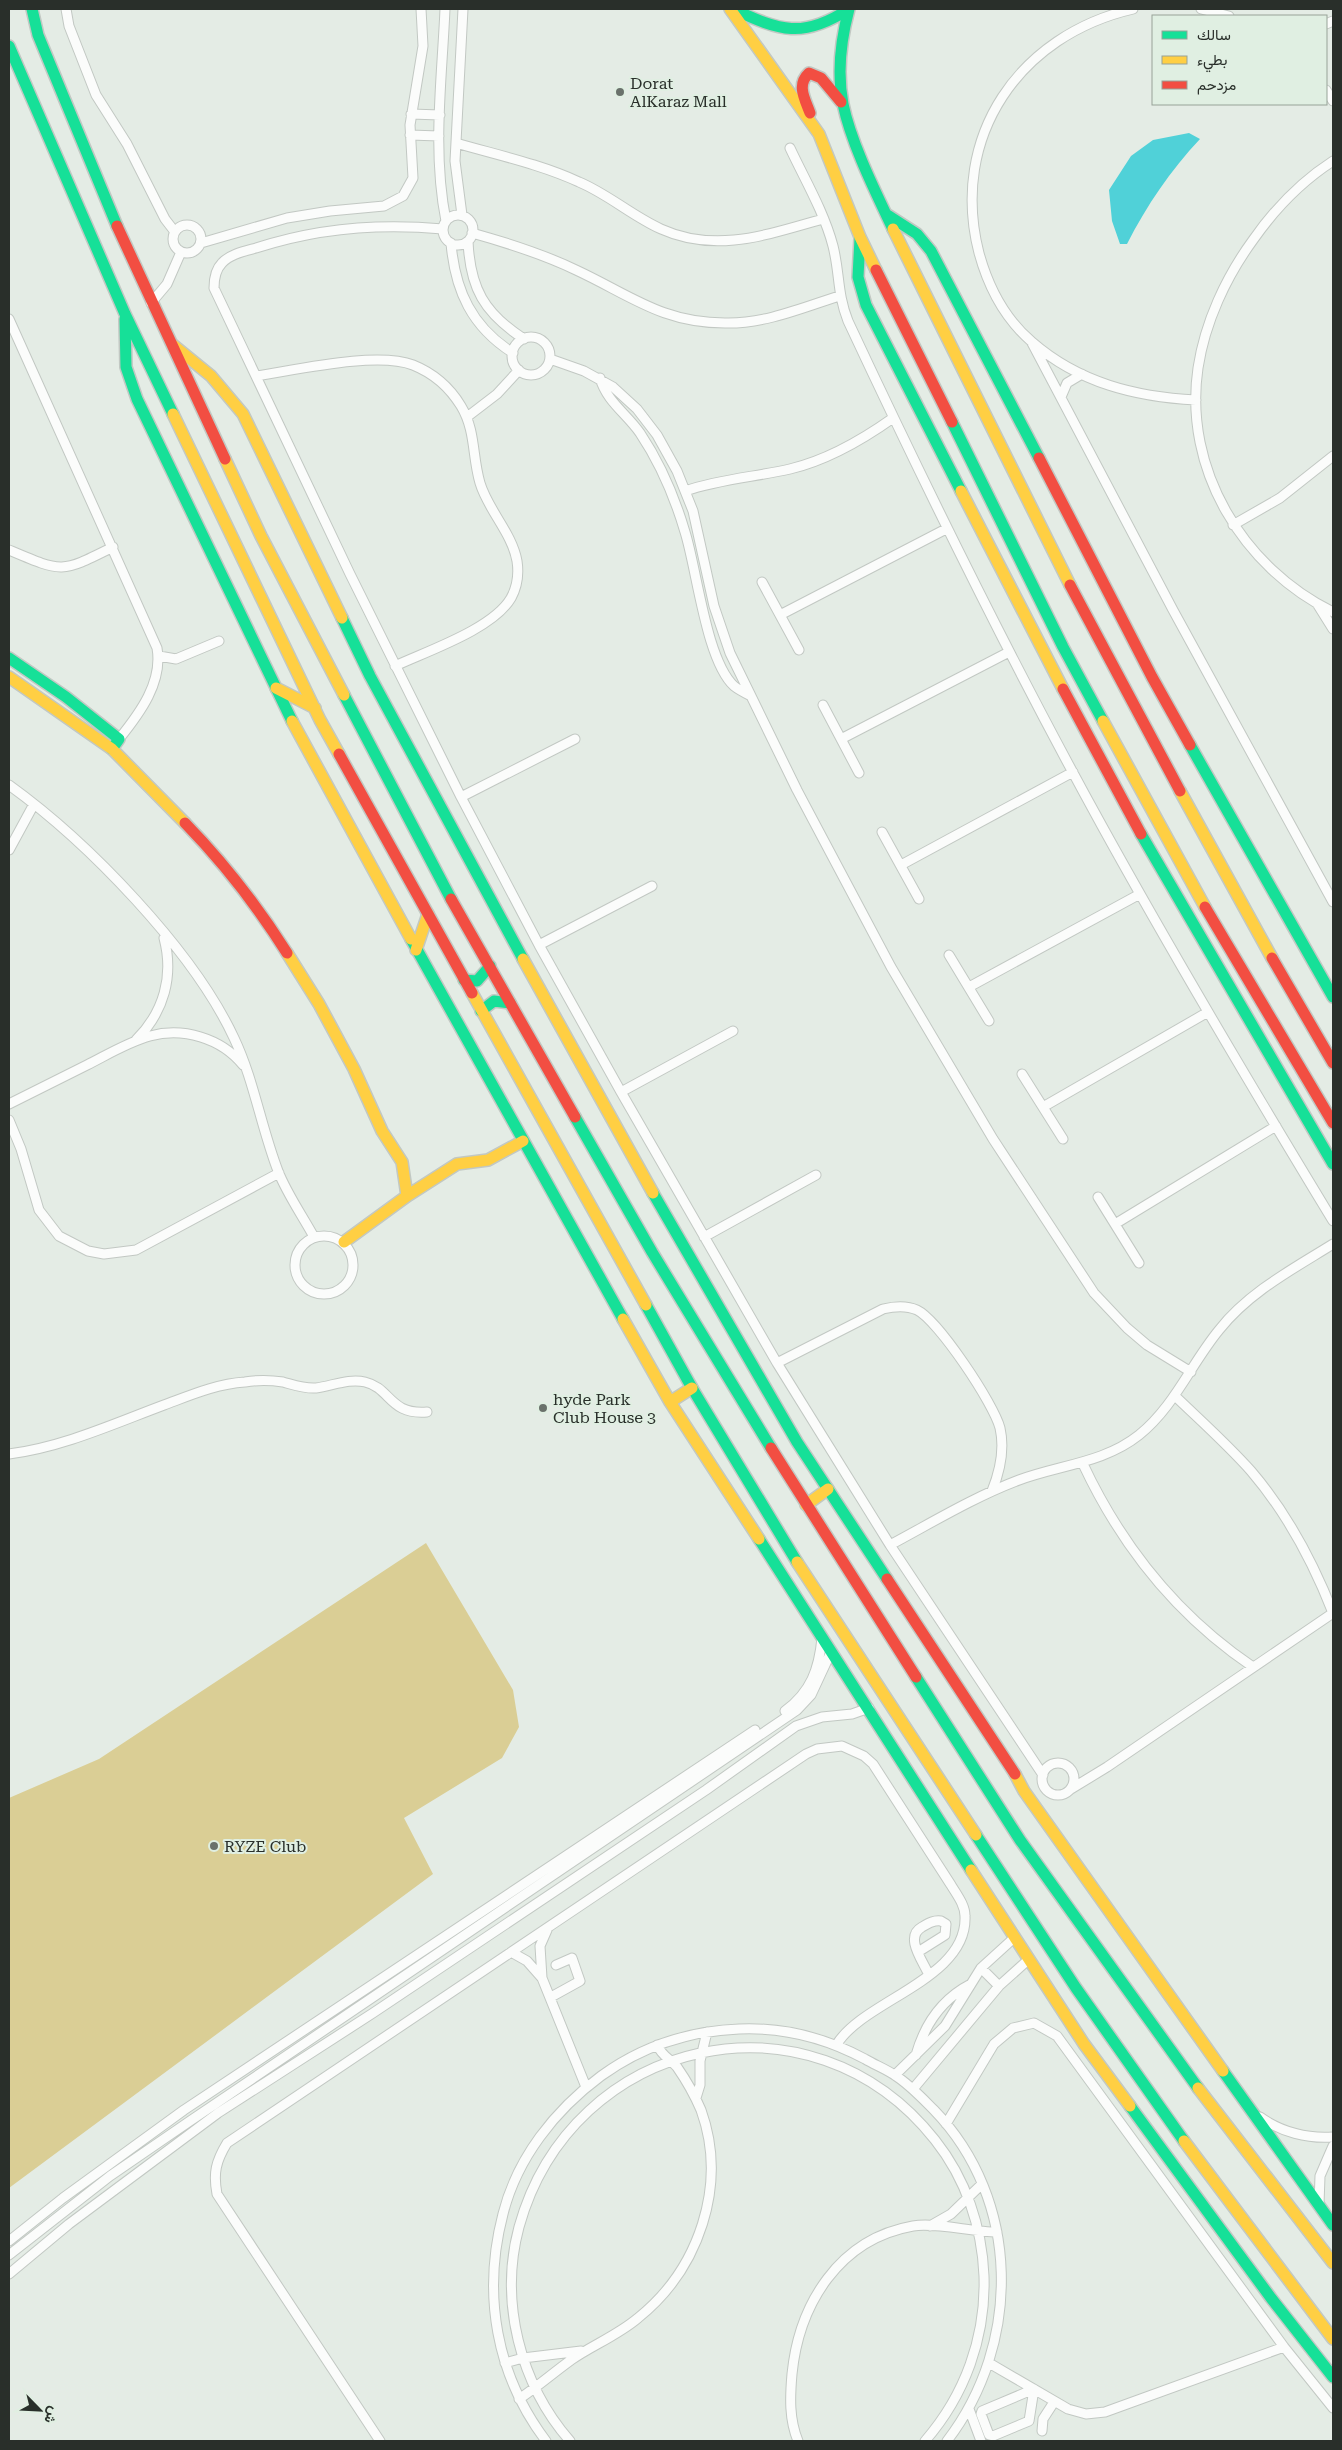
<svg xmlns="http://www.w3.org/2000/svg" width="1342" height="2450" viewBox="0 0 1342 2450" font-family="'Roboto Serif',Vazirmatn,serif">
	<rect width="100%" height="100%" fill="#e4ece5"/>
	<path fill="#dace95" d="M426,1543L513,1690L519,1727L502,1758L404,1818L433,1874L9,2188V1798L99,1759Z"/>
	<path fill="#50d1d8" d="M1189,133L1200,139C1170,171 1147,205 1127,244H1120L1112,221L1109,190L1131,156L1153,140Z"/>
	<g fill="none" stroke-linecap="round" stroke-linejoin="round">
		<defs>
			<path id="street" d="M66,9L69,26L96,95L127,144L165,219L175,232
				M445,9C442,79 432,151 446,221
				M1133,9C1020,35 949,136 979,253C988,286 1005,319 1032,342C1079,383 1136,397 1196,400
				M1201,9L1229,16
				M1326,24L1333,21
				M1326,90L1333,101
				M411,114L440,115
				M410,135L439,136
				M456,143C497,155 540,164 579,182C608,194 632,216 661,229C716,254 769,234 823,219
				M790,148C805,180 824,212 833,246C840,274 837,293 848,321C928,492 1011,661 1102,826C1176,960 1254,1091 1333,1221
				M1333,161C1302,181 1274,210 1253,240C1226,277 1205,322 1198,368C1183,469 1243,568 1333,612
				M462,215L455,161L463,9
				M443 230a15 15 0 1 1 30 0a15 15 0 1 1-30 0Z
				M173 239a14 14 0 1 1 28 0a14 14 0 1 1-28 0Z
				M443,229C379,223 317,228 256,248C245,251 230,254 222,263C215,270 214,279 214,288L350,574L461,797L539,945L621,1092L777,1363L890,1545L1043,1775
				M472,233C508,243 543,254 576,270C630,295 662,323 725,323C764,324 802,308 839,296
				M468,241C470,288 484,313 524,339
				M201,243L287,218L330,211L384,206L403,196L413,178L410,125L423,46L421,9
				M451,243C455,291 472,327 513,353
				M151,303L167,284L181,252
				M9,319L157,648C163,682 140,713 119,739
				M512 356a19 19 0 1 1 38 0a19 19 0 1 1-38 0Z
				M1032,343L1173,610L1333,902
				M550,359L584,371L613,387L637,409L657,435L677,471L693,511L714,606L730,653L797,790L891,967L993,1139L1094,1293L1127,1328L1147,1345L1191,1372
				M256,376C296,370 377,351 413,365C433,373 450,388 461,406C476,431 472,456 480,483C488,510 512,533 517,561C519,574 517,587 511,598C493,629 427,651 395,666
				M600,378C607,402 626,413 640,433C660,463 675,498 685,532C697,570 706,660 734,686C739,690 745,693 751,696
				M1061,397L1067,383L1082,374
				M467,417L497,394L519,370
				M685,491C720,479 755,477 790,469C828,460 862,440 893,418
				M1233,525L1280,498L1333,456
				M9,550C63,573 61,573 113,547
				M762,582L799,650
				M1318,605L1333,629
				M780,615L946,529
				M159,656L176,659L219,641
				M823,705L859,773
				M841,739L1009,652
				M9,785C88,842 193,950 234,1038C254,1080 261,1127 278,1171C287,1194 302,1215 314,1237
				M461,797L575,739
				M882,832L919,899
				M9,850L34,804
				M901,865L1073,772
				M539,945L652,886
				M949,955L989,1021
				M969,987L1140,894
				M136,1040C164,1012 174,976 164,938
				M1022,1074L1063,1139
				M621,1092L733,1031
				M9,1104C35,1091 61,1078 87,1065C107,1055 128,1042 150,1036C183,1027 221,1038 243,1065
				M1043,1107L1208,1012
				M9,1120L21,1149L39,1210L59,1236L88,1251L104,1254L136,1250L279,1173
				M1098,1197L1139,1263
				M1115,1224L1276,1126
				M295 1265a29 29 0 1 1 58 0a29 29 0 1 1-58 0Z
				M704,1237L816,1175
				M777,1363L883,1309C895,1306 906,1305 917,1310C938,1320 994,1404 1000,1428C1005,1450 1000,1471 992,1491
				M1175,1396C1201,1421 1228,1445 1251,1471C1287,1513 1313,1562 1333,1613
				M9,1454C63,1447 113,1424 164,1405C191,1395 216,1384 245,1382C257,1380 270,1380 283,1382C294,1385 305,1389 316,1388C332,1386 349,1378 365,1382C391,1388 389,1415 427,1412
				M1083,1464C1122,1547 1176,1615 1253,1667
				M890,1545C933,1522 974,1497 1019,1480C1059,1465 1104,1463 1139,1435C1174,1407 1191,1364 1219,1330C1249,1292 1293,1269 1333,1244
				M785,1711C811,1692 819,1669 822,1638
				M1042 1779a16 16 0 1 1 32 0a16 16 0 1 1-32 0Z
				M1071,1789L1107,1767L1333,1613
				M511,1952L527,1961L542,1978L586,2087
				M918,1952L945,1935L946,1924L941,1921C934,1920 929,1923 922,1927C904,1937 923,1961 929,1975
				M981,1968L999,1986
				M542,1978L540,1946L547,1930
				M551,1997L580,1981L572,1958L556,1965
				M916,2055C925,2023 942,1999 971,1984
				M895,2075L945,2026L981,1968L1014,1938
				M913,2089L999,1986L1028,1960
				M696,2098L700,2085V2061L707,2032
				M1260,2117C1281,2132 1308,2139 1333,2137
				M946,2124L994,2044L1013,2028L1034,2023L1057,2036L1284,2347L1333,2408
				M1319,2204L1320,2176L1333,2146
				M930,2226L951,2214L982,2184
				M9,2241L63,2198L184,2110L755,1730
				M9,2255L110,2176L190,2121L797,1710L811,1695L831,1652
				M9,2274L69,2224L218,2113L373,2013L706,1790L796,1726L822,1717L852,1714L869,1708
				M505,2363L523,2358L581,2351
				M989,2363L1068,2409L1086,2414L1105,2412L1284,2347
				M1034,2389L1029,2421L993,2436L989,2435L981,2414L982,2411Z
				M519,2399C537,2387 553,2373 571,2360C593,2345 618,2335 638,2318C699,2269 728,2185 701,2110C695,2096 686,2080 677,2067C670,2059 662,2056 657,2045
				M969,2409L981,2441
				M1042,2431L1043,2419L1054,2402
				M380,2441L217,2194C213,2173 216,2161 227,2143L806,1754L817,1749L842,1746L864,1756L873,1764L951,1885C957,1895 965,1905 965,1916C968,1979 864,2000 837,2044
				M546,2441C496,2375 482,2294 503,2214C517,2158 555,2110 601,2076C641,2047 689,2031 739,2029C785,2027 826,2038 865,2059C875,2065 886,2069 896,2076C910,2085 922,2098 934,2110C1021,2200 1022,2343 947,2441
				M570,2441C520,2384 499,2301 519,2227C572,2036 811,1983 935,2140C966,2179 982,2227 984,2276C986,2337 965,2395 925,2441
				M798,2441C789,2419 790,2397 792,2374C799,2304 839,2239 913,2226C935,2222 972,2232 997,2232"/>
			<path id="fast" d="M32,9L38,35L117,226
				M733,9C780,31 803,39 849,9
				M849,9C841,39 837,73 843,104C851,143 876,193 893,229
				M9,46L125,314L173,414
				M886,214L917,234L931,251L1039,458
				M860,238L858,277L866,305L961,491
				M125,319L126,367L137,399L292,721
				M952,422L1063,647L1103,721
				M342,618L370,676L523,959
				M9,658L66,697L119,739L112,749
				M344,695L451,899
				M1190,745L1333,997
				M1141,834L1333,1164
				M411,939L623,1319
				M464,980L477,981L490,966
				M481,1011L494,1001L510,1003
				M575,1117L652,1252L771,1448
				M653,1193L797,1442L887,1579
				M646,1305L692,1388L797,1562
				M759,1539L971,1870
				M916,1677L1020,1840L1198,2088
				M976,1835L1076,1988L1184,2141
				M1223,2071L1333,2225
				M1130,2106L1271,2298L1333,2377"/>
			<path id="slow" d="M730,9L819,134L860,237L876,270
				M893,229L1070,585
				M173,345L211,376L243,414L342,618
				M173,414L320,720L339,754
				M225,459L261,536L344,695
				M961,491L1063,689
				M9,677L112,749L185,823
				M276,688L315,708
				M292,721L411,939
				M1103,721L1205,907
				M1180,791L1272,958
				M416,950L428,914
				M287,953L319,1004L354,1069L382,1131L402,1162L407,1196
				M523,959L653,1193
				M472,993L646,1305
				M344,1242L407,1196L457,1164L488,1160L523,1141
				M623,1319L670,1402L759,1539
				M670,1402L692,1388
				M806,1505L828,1489
				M797,1562L976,1835
				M1015,1774L1024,1791L1223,2071
				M971,1870L1084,2044L1130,2106
				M1198,2088L1333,2263
				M1184,2141L1333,2339"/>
			<path id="jam" d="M810,113C805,99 796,85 809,73L821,78L841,102
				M117,226L225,459
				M876,270L952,422
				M1039,458L1152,677L1190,745
				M1070,585L1180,791
				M1063,689L1141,834
				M339,754L472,993
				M185,823C223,862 258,907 287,953
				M451,899L575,1117
				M1205,907L1333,1123
				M1272,958L1333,1063
				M771,1448L916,1677
				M887,1579L1015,1774"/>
		</defs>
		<use href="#street" stroke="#c2c8c3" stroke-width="11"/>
		<use href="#fast" stroke="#c2c8c3" stroke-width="14"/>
		<use href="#slow" stroke="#c2c8c3" stroke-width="14"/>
		<use href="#jam" stroke="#c2c8c3" stroke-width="14"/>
		<use href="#street" stroke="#fbfcfb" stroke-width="9"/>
		<use href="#fast" stroke="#16e098" stroke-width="11"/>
		<use href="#slow" stroke="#ffcf43" stroke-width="11"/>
		<use href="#jam" stroke="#f24e42" stroke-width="11"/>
	</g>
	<g fill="#6a716b" stroke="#e0efe2" stroke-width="2">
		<circle cx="620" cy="92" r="5"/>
		<circle cx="543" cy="1408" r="5"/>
		<circle cx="214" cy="1846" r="5"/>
	</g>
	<g text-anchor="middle" stroke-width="4" stroke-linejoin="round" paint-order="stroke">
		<g font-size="16" fill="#292f2a" stroke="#e0efe2" text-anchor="start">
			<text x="630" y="89">Dorat<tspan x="630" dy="18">AlKaraz Mall</tspan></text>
			<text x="553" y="1405">hyde Park<tspan x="553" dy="18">Club House 3</tspan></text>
			<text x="224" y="1852">RYZE Club</text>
		</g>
	</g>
	<rect width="1342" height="2450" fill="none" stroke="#292f2a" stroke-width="20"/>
	<rect x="1152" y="15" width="175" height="90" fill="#e0efe2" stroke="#97a298"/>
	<rect x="1162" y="31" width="25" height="8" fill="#16e098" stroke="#97a298"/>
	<text x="1197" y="40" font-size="15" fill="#292f2a">سالك</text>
	<rect x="1162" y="56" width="25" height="8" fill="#ffcf43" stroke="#97a298"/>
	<text x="1197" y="65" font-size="15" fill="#292f2a">بطيء</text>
	<rect x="1162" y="81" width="25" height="8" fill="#f24e42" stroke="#97a298"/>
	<text x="1197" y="90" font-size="15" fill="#292f2a">مزدحم</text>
	<g transform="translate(40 2410) rotate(114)" stroke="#e0efe2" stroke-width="4" paint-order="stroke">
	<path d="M0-4L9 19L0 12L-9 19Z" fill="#292f2a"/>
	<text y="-8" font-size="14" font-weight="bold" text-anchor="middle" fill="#292f2a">ش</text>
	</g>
</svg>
